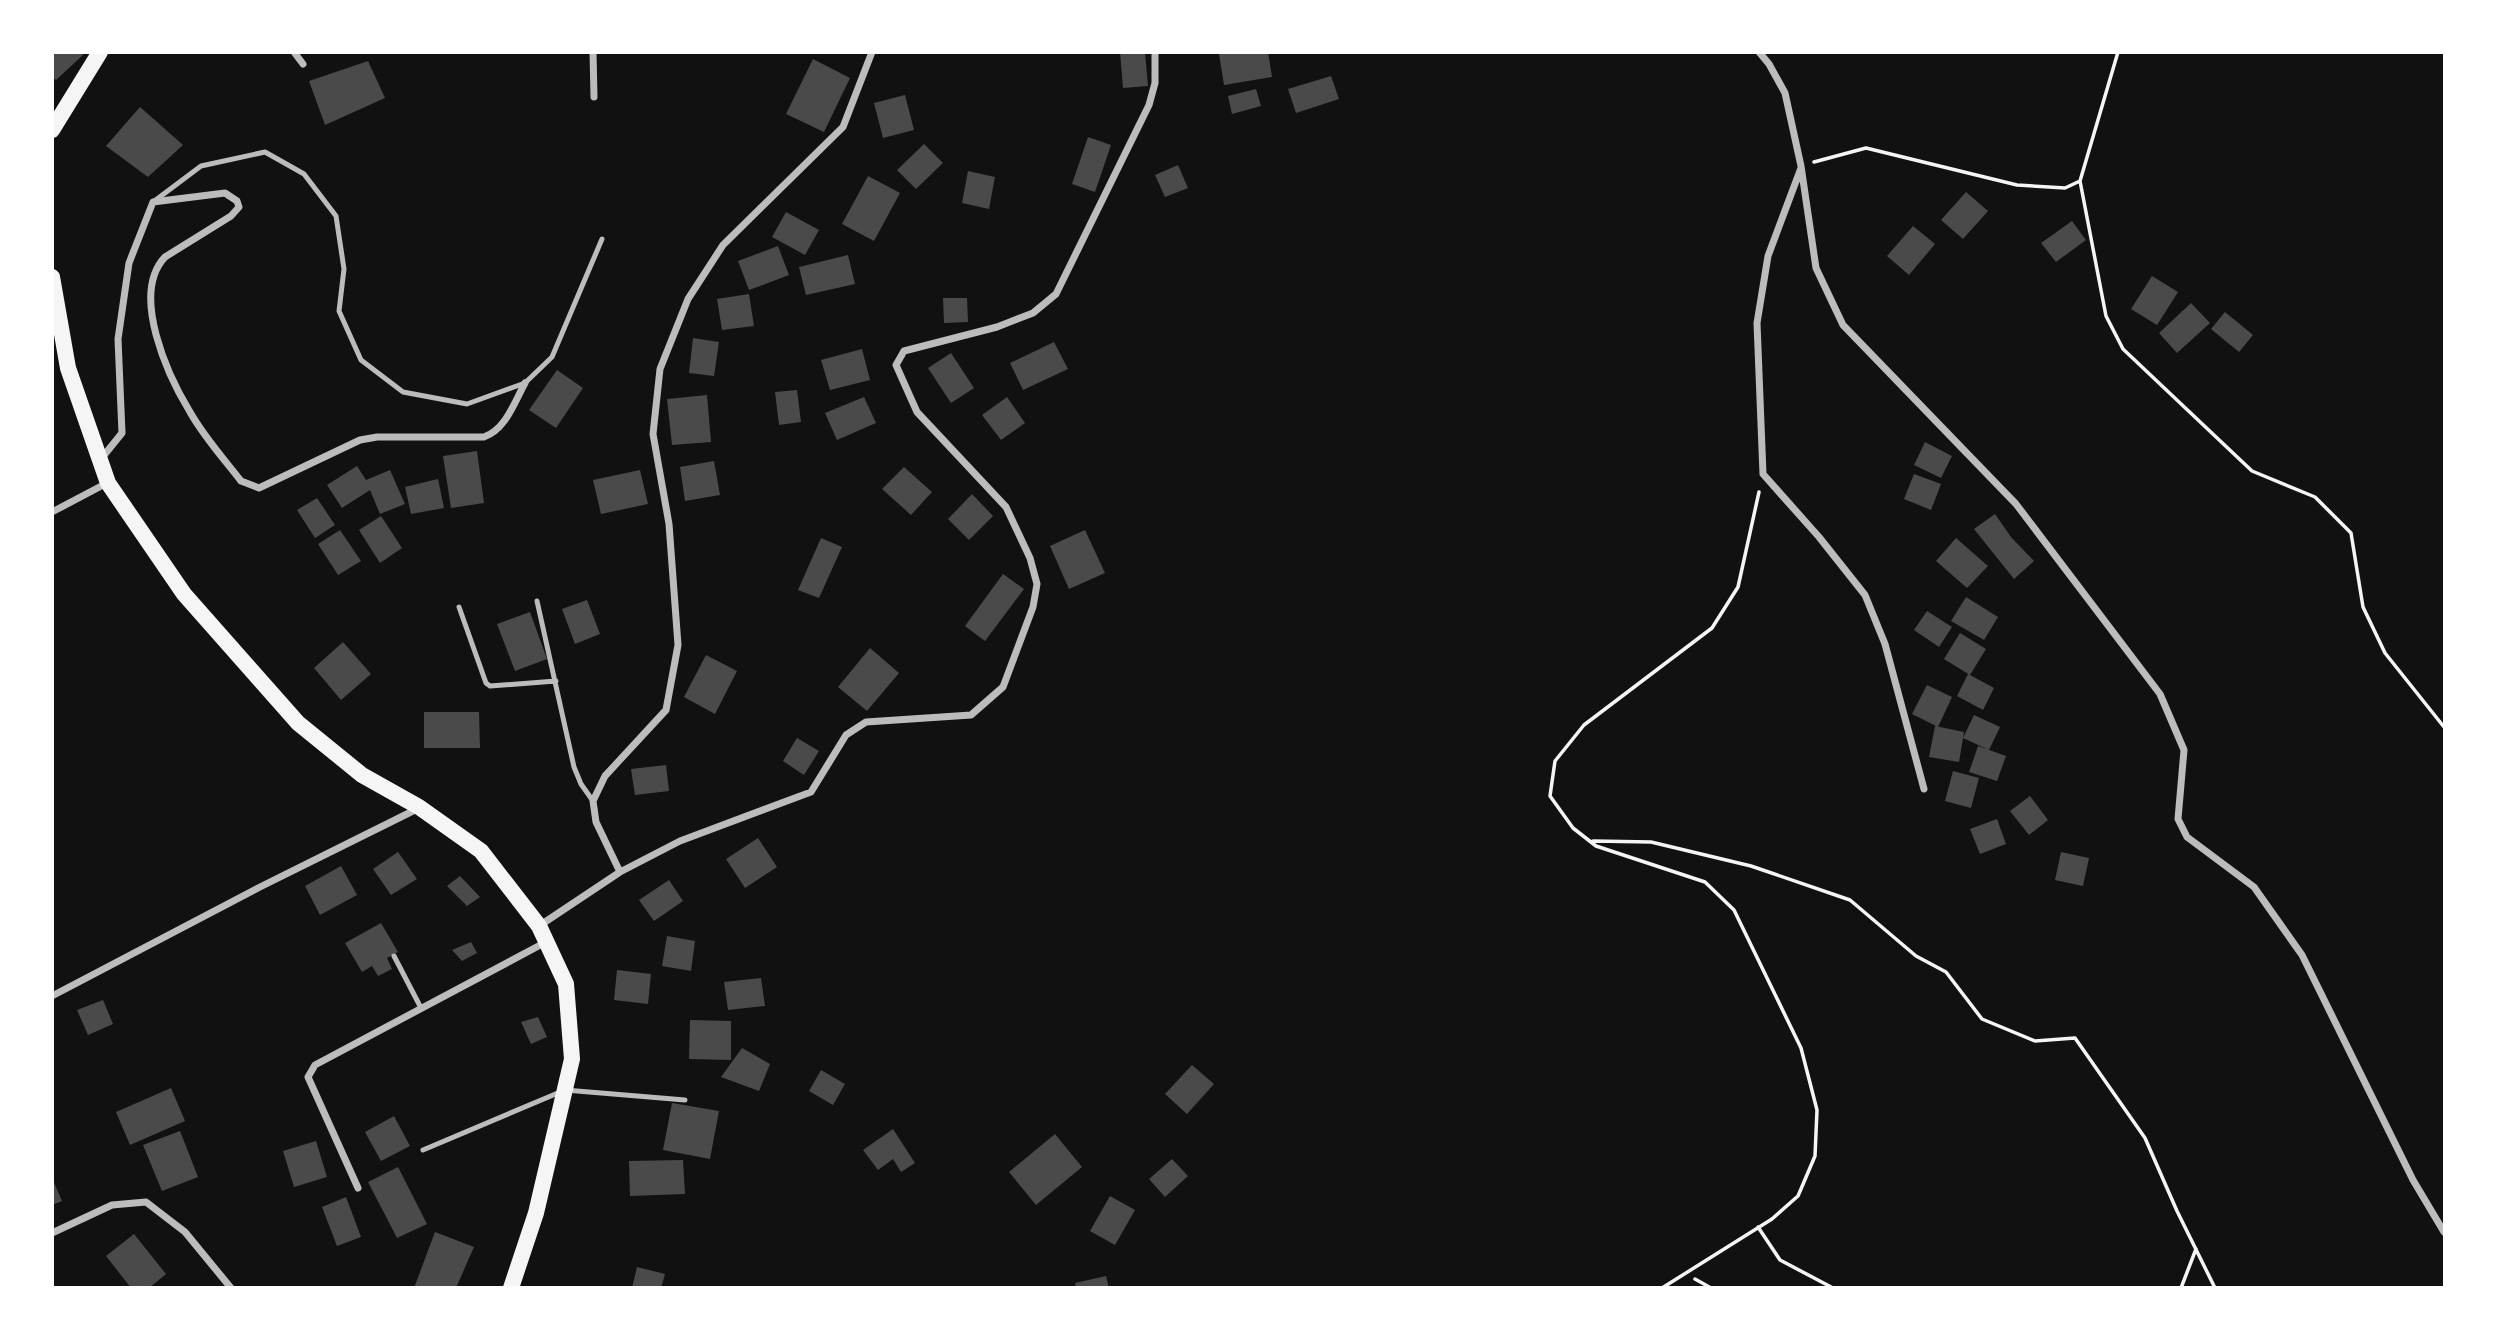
<svg xmlns="http://www.w3.org/2000/svg" width="2497" height="1340" viewBox="0 0 2497 1340" font-family="Rubik,sans-serif">
	<rect width="100%" height="100%" fill="#111"/>
	<path fill="#4a4a4a" d="M52,52H80L83,55L56,80L52,77Z
		M1120,52H1145L1148,86L1123,88Z
		M1231,52H1268L1272,77L1224,85L1219,54Z
		M813,59L850,78L824,132L786,114Z
		M368,61L385,98L325,125L309,81Z
		M1331,76L1339,99L1296,113L1288,89Z
		M1256,89L1261,106L1232,114L1228,96Z
		M905,95L914,130L883,138L874,103Z
		M140,107L183,145L148,177L106,146Z
		M1088,137L1111,145L1095,192L1072,184Z
		M924,144L943,163L916,189L897,170Z
		M1178,165L1188,188L1165,197L1155,175Z
		M968,171L995,177L989,209L962,203Z
		M868,176L900,193L874,241L842,224Z
		M1966,192L1988,211L1963,239L1941,220Z
		M786,212L819,230L805,255L772,237Z
		M2072,221L2086,240L2056,262L2041,243Z
		M1913,226L1935,244L1909,275L1887,256Z
		M778,246L789,275L749,290L738,261Z
		M848,255L855,284L806,295L799,267Z
		M2152,276L2178,292L2157,325L2131,309Z
		M749,294L754,326L722,330L717,299Z
		M943,298H967L968,322L944,323Z
		M2191,303L2210,323L2177,353L2159,333Z
		M2225,312L2253,335L2239,352L2211,329Z
		M693,338L719,342L714,376L689,373Z
		M1054,342L1068,369L1023,390L1010,363Z
		M862,349L870,380L830,390L821,360Z
		M951,353L974,388L951,403L928,368Z
		M557,370L583,388L556,428L529,410Z
		M797,390L801,422L779,425L775,392Z
		M707,395L711,442L672,445L667,399Z
		M864,397L876,423L837,440L825,413Z
		M1007,397L1025,423L1001,440L982,415Z
		M1925,442L1952,456L1941,478L1914,465Z
		M477,451L484,503L451,508L443,456Z
		M714,461L720,495L685,501L680,467Z
		M357,466L366,480L390,470L405,504L380,514L370,490L342,508L327,485Z
		M904,467L932,492L911,515L882,489Z
		M640,470L648,504L601,514L593,480Z
		M1914,474L1941,484L1931,510L1904,499Z
		M438,479L444,508L411,514L405,487Z
		M972,494L993,516L969,540L948,519Z
		M317,498L335,525L315,538L297,510Z
		M1995,514L2011,537L2034,561L2014,579L1974,529Z
		M381,516L402,548L380,563L359,530Z
		M340,530L361,561L338,575L318,544Z
		M1085,530L1105,573L1069,589L1050,546Z
		M821,538L842,547L819,598L798,590Z
		M1956,538L1988,566L1967,588L1936,561Z
		M1003,574L1024,589L985,641L965,626Z
		M1966,597L1998,617L1984,640L1951,621Z
		M587,600L600,634L575,644L562,609Z
		M1927,611L1952,627L1939,647L1914,630Z
		M530,612L547,659L515,671L497,624Z
		M1960,633L1986,649L1970,675L1994,688L1983,710L1957,696L1968,674L1970,675L1944,659Z
		M343,642L371,674L341,700L314,668Z
		M870,648L899,673L867,711L838,687Z
		M706,655L737,671L715,714L684,697Z
		M1927,685L1952,697L1938,727L1912,714Z
		M424,712H479L480,748H424Z
		M1974,715L2000,727L1989,750L1963,738Z
		M1935,726L1964,732L1959,762L1929,757Z
		M797,738L819,751L804,775L783,761Z
		M1978,746L2006,756L1997,781L1969,772Z
		M666,765L669,791L635,795L631,769Z
		M1953,771L1979,778L1971,808L1945,801Z
		M2030,796L2048,820L2029,835L2010,811Z
		M1997,819L2006,844L1980,854L1970,829Z
		M758,838L777,867L745,888L726,859Z
		M398,852L417,879L391,895L373,869Z
		M2061,852L2089,858L2083,886L2055,880Z
		M341,866L357,895L320,915L305,886Z
		M460,876L480,897L467,906L447,886Z
		M669,880L683,901L654,921L639,900Z
		M381,923L398,952L387,958L392,969L378,976L372,966L362,972L345,943Z
		M667,936L695,941L691,971L662,966Z
		M471,942L477,953L462,961L452,950Z
		M617,970L651,974L648,1004L614,1000Z
		M761,978L765,1006L728,1010L724,982Z
		M103,1000L113,1024L88,1035L77,1010Z
		M538,1017L547,1037L531,1044L521,1022Z
		M690,1020L731,1021V1060L689,1059Z
		M742,1048L770,1064L759,1091L721,1077Z
		M1192,1065L1214,1084L1187,1114L1165,1094Z
		M821,1070L845,1084L833,1105L809,1091Z
		M171,1088L185,1121L130,1145L116,1112Z
		M672,1103L719,1111L710,1159L663,1150Z
		M394,1116L410,1146L381,1161L365,1132Z
		M893,1129L915,1163L901,1172L893,1159L878,1170L863,1150Z
		M180,1131L198,1177L162,1191L143,1145Z
		M1055,1134L1082,1167L1036,1205L1009,1172Z
		M316,1141L327,1177L294,1187L283,1151Z
		M1172,1159L1188,1176L1165,1197L1149,1179Z
		M683,1160L685,1194L630,1196L629,1161Z
		M398,1167L427,1224L397,1238L368,1182Z
		M52,1178L62,1201L52,1205Z
		M1110,1196L1135,1210L1115,1245L1090,1231Z
		M346,1197L361,1237L337,1246L322,1207Z
		M435,1232L474,1247L456,1288H414Z
		M134,1234L166,1274L149,1288H131L106,1256Z
		M637,1267L665,1274L661,1288H632Z
		M1106,1276L1109,1288H1076L1075,1283Z"/>
	<g fill="none" stroke-linecap="round" stroke-linejoin="round">
		<path stroke="#f5f5f5" stroke-width="3.5" d="M1814,162L1866,148L2017,185L2065,188L2080,181L2118,52
			M2080,181L2106,316L2123,349L2252,471L2315,497L2351,533L2363,607L2385,653L2444,727
			M1593,841L1651,842L1751,866L1850,900L1916,956L1946,972L1982,1019L2035,1041L2075,1038L2145,1138L2177,1211L2215,1288
			M1758,1227L1780,1260L1833,1288
			M1695,1279L1711,1288
			M1662,1288L1772,1219L1798,1196L1815,1156L1817,1110L1801,1048L1734,910L1705,882L1596,846L1573,828L1550,796L1555,761L1584,725L1712,628L1738,587L1759,492
			M2181,1288L2196,1249"/>
		<path stroke="#bcbcbc" stroke-width="5" d="M153,202L201,166L265,152L304,174L336,216L344,269L339,311L361,360L403,392L467,404L525,383L552,357L602,239
			M537,601L574,767L581,784L593,801
			M459,607L486,683L490,686L556,681
			M394,956L421,1008
			M423,1150L565,1090L685,1100"/>
		<path stroke="#bcbcbc" stroke-width="7" d="M294,52L303,64
			M593,52L594,97
			M1759,52L1769,64L1785,93L1801,166L1816,268L1843,325L2016,504L2160,694L2184,750L2178,819L2187,837L2254,887L2302,955L2413,1180L2444,1232
			M1801,168L1768,256L1757,323L1763,474L1819,537L1865,595L1885,644L1924,789
			M101,459L122,433L118,339L129,263L153,202L225,193L237,201L239,207L231,216L165,257C130,294 168,376 190,412C204,437 224,459 241,481L259,488L360,440L377,437H484C506,429 514,403 525,383
			M52,512L107,483
			M620,872L596,822L593,801L605,776L666,710L678,645L669,524L653,434L660,369L688,299L723,245L843,127L872,52
			M539,926L620,872L680,841L811,792L846,735L866,722L971,715L1003,687L1033,607L1037,584L1030,558L1006,507L917,412L896,365L904,351L997,327L1033,313L1056,294L1149,105L1155,83V52
			M52,996L260,887L419,808
			M358,1188L308,1077L315,1065L546,942
			M52,1233L112,1205L146,1202L185,1232L231,1288"/>
		<path stroke="#f5f5f5" stroke-width="16" d="M52,130L100,52
			M52,277L68,368L108,483L184,594L298,723L362,775L419,807L481,851L539,926L566,984L572,1059L536,1213L511,1288"/>
	</g>
	<rect width="2497" height="1340" fill="none" stroke="#ffffff" stroke-width="108"/>
</svg>
